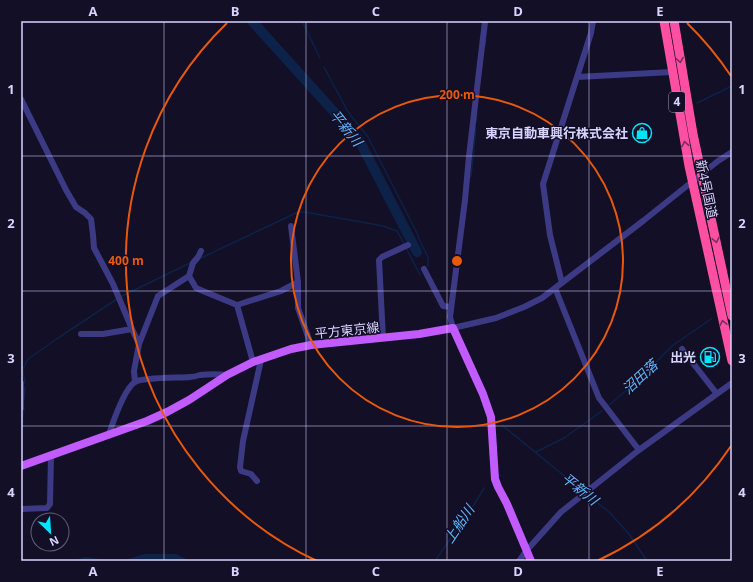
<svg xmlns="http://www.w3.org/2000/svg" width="753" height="582" viewBox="0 0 753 582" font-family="'Open Sans','Noto Sans JP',sans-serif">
	<rect width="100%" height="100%" fill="#130f26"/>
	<path fill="#0c2248" d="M144,554H176L190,561H122Z
		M85,557L114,561H72Z"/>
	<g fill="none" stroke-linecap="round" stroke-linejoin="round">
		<path stroke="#0c2248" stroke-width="1.5" d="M302,21L320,58
			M486,36L488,21
			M485,46L486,40
			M324,67L348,112L368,137L418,235V237L428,257V266
			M697,103L732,86
			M476,122L477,114
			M470,177L471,176L476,128
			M406,248L420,275
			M201,258L298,212H304L367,223L383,226L397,231L405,245
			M120,297L190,263
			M21,360L22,362
			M22,366L25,383
			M23,369L28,359L61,336L117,299
			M24,400L25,387
			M607,407L638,380L672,346L711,319
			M23,417L24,408
			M503,426L584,492
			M21,433L23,420
			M536,452L564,438L602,411
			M587,494L610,513L629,534L647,561
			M435,561L475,503L484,488"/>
		<path stroke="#0c2248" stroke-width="10" d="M252,21L346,125L359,140L417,252"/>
		<path stroke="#3d3a85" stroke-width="6" d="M485,21L469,156L465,200L450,317L453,328L496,318L524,307L542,298L643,221L718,161L732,152
			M577,77L672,72
			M21,99L66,190L76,207L85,213L91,219L93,235L94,248L113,284L132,329L139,344L134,371L135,382
			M291,226L298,282V308L311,345
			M201,251L198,257L193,263L189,276L196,288L203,291L237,305L281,291L298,282
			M424,269L443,306L451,307
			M562,283L550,235L543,184L591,33L593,21
			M555,288L599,398L639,450
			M237,305L253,362
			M81,334H103L132,329
			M383,338L379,260L382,257L408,245
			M139,344L158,296L189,276
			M682,349L717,394
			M21,383V408
			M109,434C113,422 124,389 135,382C143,377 179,378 190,377C194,377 197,376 200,375C209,374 218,374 227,375
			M257,481L251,474L241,471L240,467L243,441L261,360
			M21,509L47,508L50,504L51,455
			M519,561L527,550L561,512L639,450L732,383"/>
		<path stroke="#c25bff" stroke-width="8" d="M21,466L147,421L167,412L189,400L227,375L253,362L291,349L311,345L419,334L453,328L483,394L491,417L495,479L498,487L507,504L531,561"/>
		<path stroke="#ff4fa3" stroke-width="9" d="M664,21L689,166L732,361
			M674,21L693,134L732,316"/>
	</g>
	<defs><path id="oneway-chevron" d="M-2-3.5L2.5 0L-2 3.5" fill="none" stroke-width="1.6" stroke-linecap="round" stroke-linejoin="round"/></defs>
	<g stroke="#7d2c5e">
		<use href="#oneway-chevron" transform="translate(680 60) rotate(81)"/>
		<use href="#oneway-chevron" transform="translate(685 144) rotate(-101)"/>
		<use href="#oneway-chevron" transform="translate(716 240) rotate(78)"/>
		<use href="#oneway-chevron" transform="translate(723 323) rotate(-102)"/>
	</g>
	<path fill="none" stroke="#d9d4ff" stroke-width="1" stroke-opacity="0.55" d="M164,21V561M306,21V561M447,21V561M589,21V561M21,156H732M21,291H732M21,426H732"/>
	<g fill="none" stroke="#e8590c" stroke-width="2">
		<circle cx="457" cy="261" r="166"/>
		<path d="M731 446A331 331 0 0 1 597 561M317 561A331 331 0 0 1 227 23M687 23A331 331 0 0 1 731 76"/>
	</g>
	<defs>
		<symbol id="shop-ring" viewBox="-11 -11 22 22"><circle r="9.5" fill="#130f26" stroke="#00e5ff" stroke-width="1.5"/><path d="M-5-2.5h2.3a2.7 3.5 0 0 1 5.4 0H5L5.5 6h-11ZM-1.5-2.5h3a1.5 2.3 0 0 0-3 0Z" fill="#00e5ff"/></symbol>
		<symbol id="fuel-ring" viewBox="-11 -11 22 22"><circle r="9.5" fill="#130f26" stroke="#00e5ff" stroke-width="1.5"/><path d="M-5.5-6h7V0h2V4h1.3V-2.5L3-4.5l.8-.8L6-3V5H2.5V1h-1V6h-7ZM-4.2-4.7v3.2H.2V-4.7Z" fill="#00e5ff"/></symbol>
	</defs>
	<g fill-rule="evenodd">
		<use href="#shop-ring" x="631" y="122" width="22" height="22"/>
		<use href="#fuel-ring" x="699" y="346" width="22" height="22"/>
	</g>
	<g text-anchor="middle" stroke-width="3" stroke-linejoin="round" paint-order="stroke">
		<rect fill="#130f26" stroke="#9e99be" stroke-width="1" x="669" y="92" width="16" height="20" rx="3"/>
		<g font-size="12" font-weight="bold" fill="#d9d4ff">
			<text x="677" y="106">4</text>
		</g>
		<g font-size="13" font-weight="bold" fill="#d9d4ff" stroke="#130f26" text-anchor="end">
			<text x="628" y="138">東京自動車興行株式会社</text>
			<text x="696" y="362">出光</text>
		</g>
		<g font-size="13" fill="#d9d4ff" stroke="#130f26">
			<text transform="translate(707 189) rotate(78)" y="5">新4号国道</text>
			<text transform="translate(347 330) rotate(-6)" y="5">平方東京線</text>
		</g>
		<g font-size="14" font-style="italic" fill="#62b6ff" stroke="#130f26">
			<text transform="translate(346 128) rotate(51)" y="5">平新川</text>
			<text transform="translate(640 377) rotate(-43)" y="5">沼田落</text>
			<text transform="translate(580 489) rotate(39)" y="5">平新川</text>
			<text transform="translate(459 524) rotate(-56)" y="5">上船川</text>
		</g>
	</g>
	<circle cx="457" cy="261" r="6" fill="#e8590c" stroke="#130f26" stroke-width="2"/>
	<g font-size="12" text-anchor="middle" font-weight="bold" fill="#e8590c" stroke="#130f26" stroke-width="3" stroke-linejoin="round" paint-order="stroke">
		<text x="457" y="99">200 m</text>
		<text x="126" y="265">400 m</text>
	</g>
	<rect width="753" height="582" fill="none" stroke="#130f26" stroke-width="44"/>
	<g transform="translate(50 532) rotate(155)"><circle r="19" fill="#130f26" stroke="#625e7d"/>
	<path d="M0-3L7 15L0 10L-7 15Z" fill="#00e5ff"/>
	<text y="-6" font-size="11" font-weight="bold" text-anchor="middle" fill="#d9d4ff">N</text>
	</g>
	<rect x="22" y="22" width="709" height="538" fill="none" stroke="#d9d4ff" stroke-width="1.5"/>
	<g font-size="13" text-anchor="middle" font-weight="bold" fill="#d9d4ff">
		<text x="93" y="16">A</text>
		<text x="235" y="16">B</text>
		<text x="376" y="16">C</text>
		<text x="518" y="16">D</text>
		<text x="660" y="16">E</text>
		<text x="11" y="94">1</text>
		<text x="742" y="94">1</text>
		<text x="11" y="228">2</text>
		<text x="742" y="228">2</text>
		<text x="11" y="363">3</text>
		<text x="742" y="363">3</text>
		<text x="11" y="497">4</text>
		<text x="742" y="497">4</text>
		<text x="93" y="576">A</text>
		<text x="235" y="576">B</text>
		<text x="376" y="576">C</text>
		<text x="518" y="576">D</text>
		<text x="660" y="576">E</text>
	</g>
</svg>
